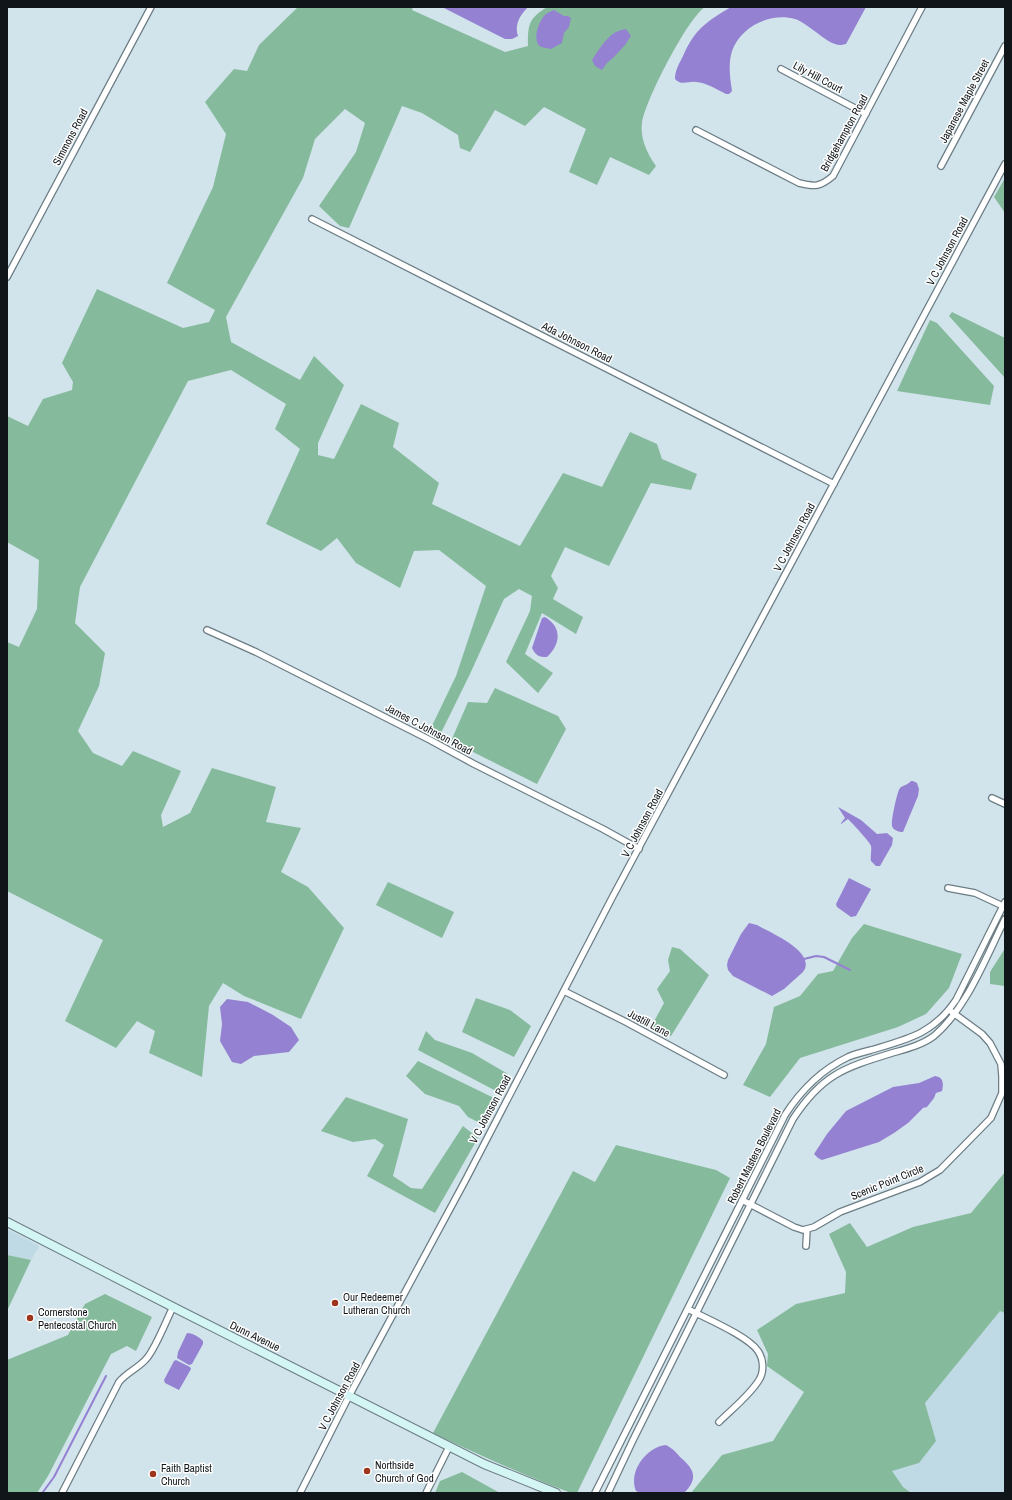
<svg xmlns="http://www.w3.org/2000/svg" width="1012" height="1500" viewBox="0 0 1012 1500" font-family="'Archivo Narrow',sans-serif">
	<rect width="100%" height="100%" fill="#d1e3eb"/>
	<path fill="#bfd9e5" d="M7,1229L39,1246L31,1260L7,1255Z
		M1000,1310L1005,1313V1493H911L903,1487L891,1471L919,1463L936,1441L925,1403Z"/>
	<path fill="#85bb9c" d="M298,7H413L412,10L505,52L528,46C528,25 528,19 547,7H705C687,19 645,101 642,123C640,139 647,153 656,166L649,175L610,157L597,185L569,172L586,129L544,107L525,126L495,110L470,152L460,148L458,135L422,113L402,106L349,228L340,226L319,206L356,152L365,123L345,109L315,139L303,178L226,317L231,342L300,380L314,356L344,385L318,443V455L334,459L361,404L399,423L393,447L439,483L432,504L520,546L563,473L602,487L630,432L657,444L662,459L697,474L691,490L651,483L609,566L565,547L551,576L558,588L553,599L583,617L576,634L542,613L525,654L553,673L538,693L506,662L530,611L532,596L519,589L504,599L470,674L440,735L429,732L456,676L486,586L439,550L414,551L400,588L356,563L337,538L321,551L266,524L300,449L275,429L286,404L231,370L188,381L80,587L75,623L105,653L99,686L78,731L93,753L122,766L133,751L181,771L161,815L163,827L190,813L212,768L276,787L266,822L301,828L281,872L308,887L344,928L301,1019L244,996L223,983L209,1006L202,1077L149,1053L155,1031L137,1021L116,1048L65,1021L103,940L7,891V642L19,647L37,609L39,560L7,542V416L28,426L43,399L72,390L73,382L62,363L97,289L183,328L209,322L215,310L167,283L213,187L226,134L205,102L234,69L247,71L259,45Z
		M1005,178V213L994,197Z
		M952,312L1005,338V378L949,316Z
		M930,320L937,323L994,386L990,405L897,391Z
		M495,688L558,716L566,729L537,784L451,741L468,702L487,703Z
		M388,882L454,912L442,938L376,905Z
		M864,924L962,954L949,988L926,1014L898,1027L800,1058L770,1097L743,1085L766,1044L774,1007L800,996L818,974L833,971L852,938Z
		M672,947L680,949L709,975L671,1036L651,1027L664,1003L657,989L670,971L668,960Z
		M1004,950L1005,986L990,984V972Z
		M476,998L510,1010L531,1026L514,1057L462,1032Z
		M426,1031L435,1040L472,1053L508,1074L498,1092L418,1050Z
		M418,1061L496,1099L486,1126L468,1117L459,1106L425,1094L406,1076Z
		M346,1097L408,1119L393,1176L411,1188L422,1189L463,1126L478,1138L435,1213L367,1176L384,1145L375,1139L353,1142L321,1131Z
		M616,1145L716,1170L730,1178L577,1493H571C524,1475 479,1455 433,1433L573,1171L595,1182Z
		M1005,1172V1313L1000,1311L925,1403L936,1441L919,1463L892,1471L903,1487L911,1493H691L722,1455L773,1441L804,1392L767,1366L768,1354L757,1330L796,1304L845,1293L846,1272L829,1234L850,1223L867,1247L913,1227L971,1213Z
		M7,1255L31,1260L7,1311Z
		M105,1294L152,1317L136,1351L127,1346L111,1354L48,1476L37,1493H7V1360L68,1335L85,1304Z
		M462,1472L500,1493H435L440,1481Z"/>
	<path fill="#9481d2" d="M442,7H528C520,15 514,25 518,36L512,39H505Z
		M731,7H866L846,44C844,44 843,45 841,45C828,46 810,24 795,19C771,12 741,26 732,51C728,64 730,78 732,91L729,94H726C716,89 707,83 696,82C688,81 681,86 675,79C675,70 679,64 683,56C695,29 706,22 731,7Z
		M554,10L564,16H568L571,18L569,27L564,33L562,43L551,49C548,48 544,48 541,47C531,41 539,20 546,14C548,12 552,11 554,10Z
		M626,29L631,36L625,45L614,57L607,63L602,70L595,66L592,60C600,48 610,30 626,29Z
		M545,617C562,627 561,644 547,657C539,657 536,656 532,648L542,618Z
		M911,781H913L917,783L919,789L918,796L903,832C899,832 893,830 892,826C891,821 897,792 900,788C903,785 908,785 911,781Z
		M838,807L861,820L877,834L887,833L893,838L892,845L880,866H876L871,861C870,856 872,851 871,846C870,842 852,823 848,819L841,824V823L845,818Z
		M849,878L871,889L856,916L851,917L837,907L836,904Z
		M749,923L757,925C769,932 818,952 803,972L784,989L772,996L733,976L728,970L727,965L728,960L741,934Z
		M227,999L248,1002L273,1015L291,1027L299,1040L289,1052L254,1056L241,1064L232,1062L220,1041L222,1024L220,1007Z
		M935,1076C943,1077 944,1083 942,1091L936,1093L934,1098L927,1107L923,1108L908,1123L894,1133L879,1142L822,1160L818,1158L814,1154L827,1134L846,1111L893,1087L919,1083Z
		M187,1333C193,1333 199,1337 203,1341V1344L192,1364L189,1365L177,1358L178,1352Z
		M176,1360L190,1367L191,1369L179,1390L165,1383L164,1380L174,1361Z
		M666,1445C672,1448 676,1452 680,1457C694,1469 699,1478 684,1493H641L636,1491C628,1472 646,1447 666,1445Z"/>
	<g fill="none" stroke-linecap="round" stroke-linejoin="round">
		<path stroke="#9481d2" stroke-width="2" d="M804,959L816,956L824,957L850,970
			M43,1492L54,1477L106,1376"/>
		<defs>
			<path id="minor" d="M781,69L866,114
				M696,130L799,183C815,187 820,187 833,176L922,7
				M941,166L1005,46
				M312,219L834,484
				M7,277L151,7
				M207,630L256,652L430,740L474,764L603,829L639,849
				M992,798L1005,804
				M948,888L975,893L1005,907
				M564,991L626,1022L724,1075
				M742,1200L794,1227L803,1230L814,1227L840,1212L920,1182L940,1170L991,1118L1002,1093V1076L1001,1064L990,1043L982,1034L952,1012
				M806,1246L807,1229
				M688,1309C705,1318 748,1336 758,1351C764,1360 764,1372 759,1380C750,1395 731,1410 719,1422
				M62,1493L119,1382C127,1372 139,1368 147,1358C156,1347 166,1321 173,1307
				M300,1493L349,1396L465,1181L613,896L1005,164
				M426,1493L449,1447
				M595,1493L785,1115C801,1090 821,1070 848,1057C855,1054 863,1052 871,1050C908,1039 933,1034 956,1000L1005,902
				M608,1493L633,1440L793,1119C822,1075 843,1068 892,1053C906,1049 922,1045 934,1036C967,1008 986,957 1005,919"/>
			<path id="secondary" d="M7,1222L173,1307L484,1464L556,1493"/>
		</defs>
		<use href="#minor" stroke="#6c7d84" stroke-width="8"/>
		<use href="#secondary" stroke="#6c7d84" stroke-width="10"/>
		<use href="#minor" stroke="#fff" stroke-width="5.5"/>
		<use href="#secondary" stroke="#d3f5f4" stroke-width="8"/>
	</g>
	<g fill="#9d341c" stroke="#fff" stroke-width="1.5">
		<circle cx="335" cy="1303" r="4"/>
		<circle cx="30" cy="1318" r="4"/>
		<circle cx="367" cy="1471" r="4"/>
		<circle cx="153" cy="1474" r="4"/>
	</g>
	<g text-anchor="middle" stroke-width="3" stroke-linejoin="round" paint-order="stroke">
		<g font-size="11" fill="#0f1518" stroke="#fff">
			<text transform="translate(818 77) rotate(28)" y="4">Lily Hill Court</text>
			<text transform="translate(964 101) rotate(-62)" y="4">Japanese Maple Street</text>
			<text transform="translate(844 133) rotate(-61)" y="4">Bridgehampton Road</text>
			<text transform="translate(70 137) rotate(-62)" y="4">Simmons Road</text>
			<text transform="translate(947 251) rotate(-62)" y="4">V C Johnson Road</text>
			<text transform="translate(577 342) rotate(27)" y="4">Ada Johnson Road</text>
			<text transform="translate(794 537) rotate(-62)" y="4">V C Johnson Road</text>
			<text transform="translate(429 729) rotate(28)" y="4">James C Johnson Road</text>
			<text transform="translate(642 823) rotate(-62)" y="4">V C Johnson Road</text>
			<text transform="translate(649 1023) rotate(28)" y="4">Justill Lane</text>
			<text transform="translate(490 1109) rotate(-62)" y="4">V C Johnson Road</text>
			<text transform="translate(754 1156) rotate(-63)" y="4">Robert Masters Boulevard</text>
			<text transform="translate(887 1182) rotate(-22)" y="4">Scenic Point Circle</text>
			<text transform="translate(255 1336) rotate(26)" y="4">Dunn Avenue</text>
			<text transform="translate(339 1396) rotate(-62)" y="4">V C Johnson Road</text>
		</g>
		<g font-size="11" fill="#0f1518" stroke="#fff" text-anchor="start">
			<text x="343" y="1301">Our Redeemer<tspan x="343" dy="13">Lutheran Church</tspan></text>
			<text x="38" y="1316">Cornerstone<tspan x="38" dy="13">Pentecostal Church</tspan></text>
			<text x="375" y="1469">Northside<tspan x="375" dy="13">Church of God</tspan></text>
			<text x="161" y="1472">Faith Baptist<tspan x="161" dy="13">Church</tspan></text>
		</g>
	</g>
	<rect width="1012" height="1500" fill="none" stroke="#0f1518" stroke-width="16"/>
</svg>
